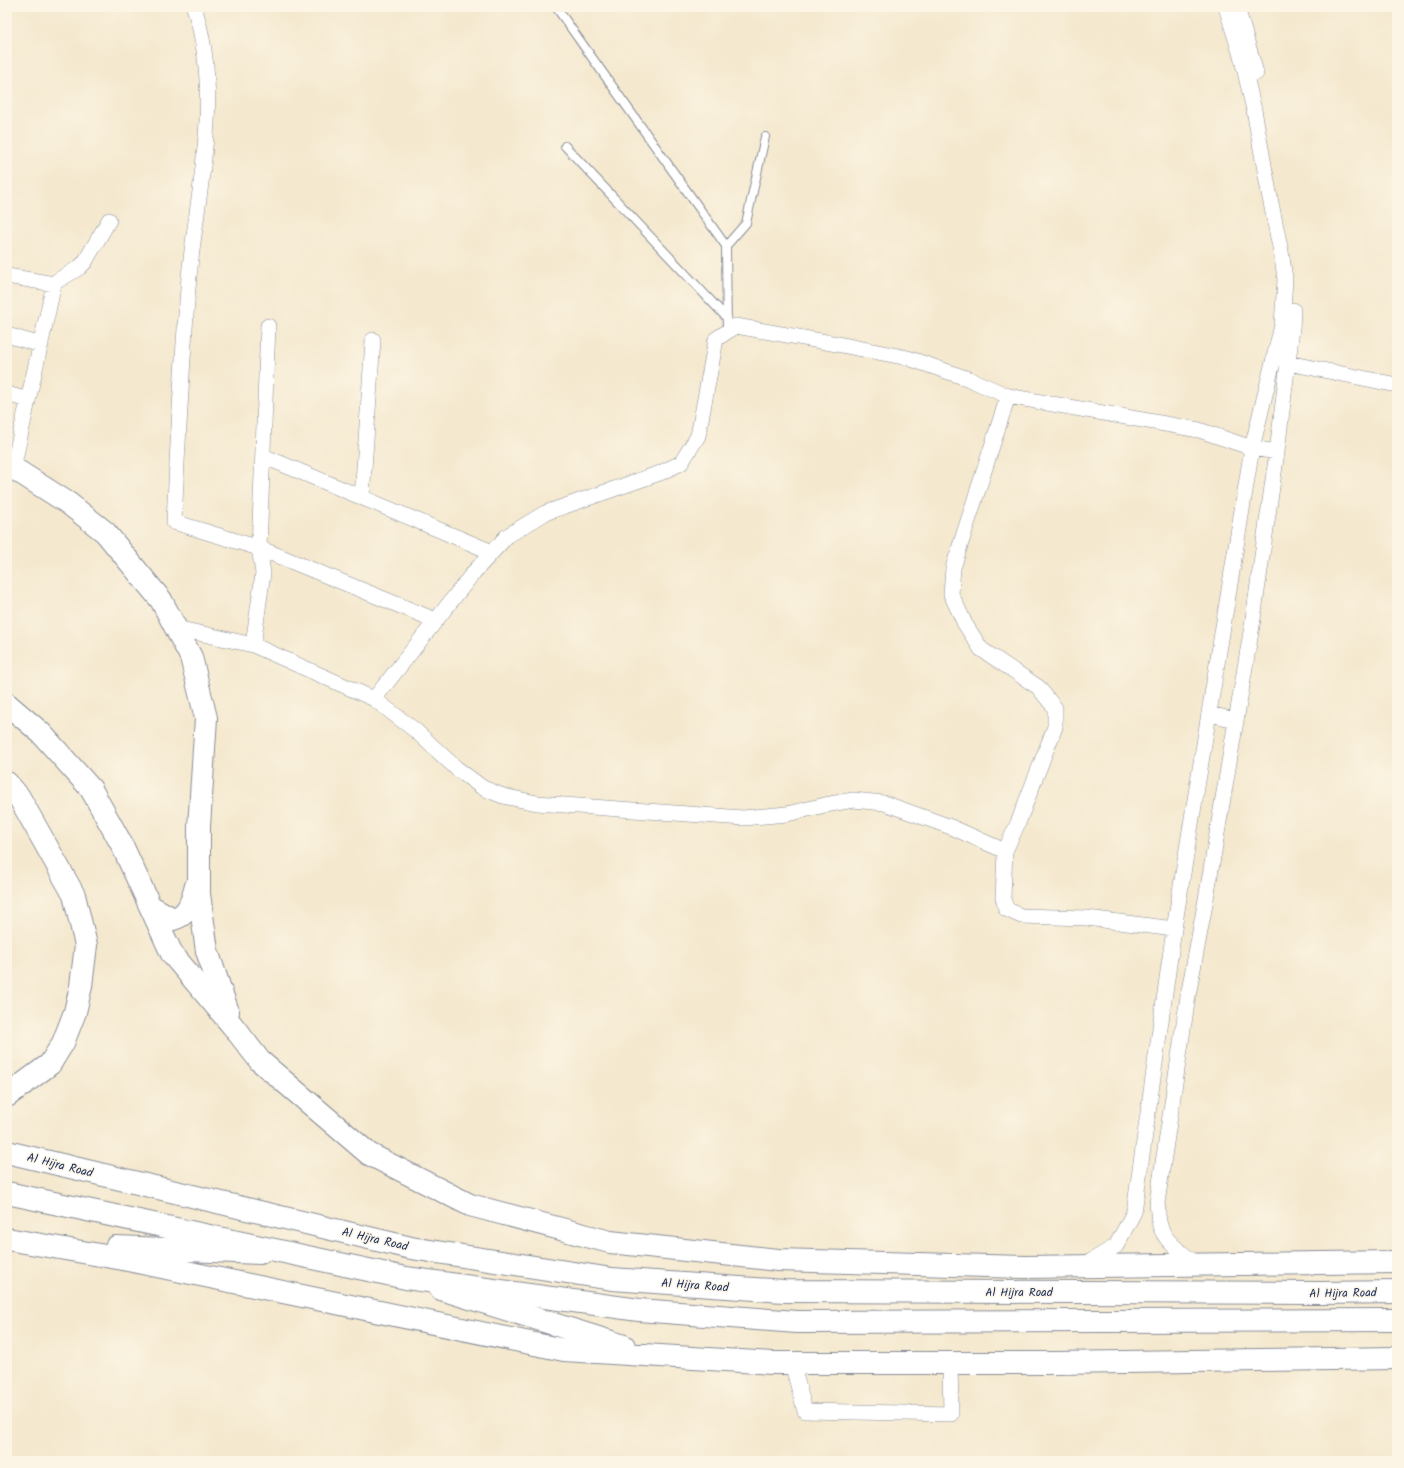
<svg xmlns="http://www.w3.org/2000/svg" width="1404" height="1468" viewBox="0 0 1404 1468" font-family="Kalam,sans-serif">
	<rect width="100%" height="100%" fill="#fcf5e5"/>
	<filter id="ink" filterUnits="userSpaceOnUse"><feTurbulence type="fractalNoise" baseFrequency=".025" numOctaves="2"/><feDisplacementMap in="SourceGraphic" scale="8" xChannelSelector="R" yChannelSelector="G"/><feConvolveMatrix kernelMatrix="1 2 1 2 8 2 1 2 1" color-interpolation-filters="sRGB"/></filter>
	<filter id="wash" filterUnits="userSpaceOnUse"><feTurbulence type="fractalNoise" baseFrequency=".012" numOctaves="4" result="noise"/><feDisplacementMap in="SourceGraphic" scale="16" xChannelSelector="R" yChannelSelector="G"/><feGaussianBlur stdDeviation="0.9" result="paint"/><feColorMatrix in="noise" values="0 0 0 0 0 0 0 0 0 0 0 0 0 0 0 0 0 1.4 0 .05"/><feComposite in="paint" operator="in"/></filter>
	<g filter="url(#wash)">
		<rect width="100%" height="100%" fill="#f4e8ce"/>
	</g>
	<g filter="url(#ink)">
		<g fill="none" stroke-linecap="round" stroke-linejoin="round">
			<defs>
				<path id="lane" d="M556,7L726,246L727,332
					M565,146L727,318
					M726,246L746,223L765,137"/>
				<path id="street" d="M194,7C223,97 198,185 189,277C182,358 178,440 174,522L259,548L435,620
					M1237,7L1256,73
					M7,276L54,284
					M7,335L41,345
					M1288,363L1397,385
					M7,394L28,400
					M1008,396L953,568L951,594L965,624L981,649L1038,687L1055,708V727L1018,823L1005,851L1003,898L1006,909L1021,916L1087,918L1174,929
					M263,456L492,552
					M13,468L54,284L57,281L80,267L85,262L109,220
					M362,497L373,340
					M176,628L253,645L374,699L416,731L456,768L483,788L503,796L537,803L743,818L787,814L825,805L853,800L884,803L951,827L1005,851
					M253,645L263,573L259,548L268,326
					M374,699L474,572L507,536L545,513L660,473L681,463L698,436L716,339L736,326L837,344L908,358L969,379L1008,396L1199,430L1252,448L1277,452
					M1209,714L1236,720
					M1199,1265C1183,1254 1163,1242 1159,1222C1158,1216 1158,1210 1157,1203L1188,996L1206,899L1252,626L1277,452L1292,329L1293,310
					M1083,1266L1116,1246L1134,1212L1174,929L1252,448L1282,325L1285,279L1282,257L1270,198L1254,110L1242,59L1226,7
					M792,1363L805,1411L951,1414L950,1363"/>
				<path id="secondary" d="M7,467L13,468L68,503L105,532L161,600L191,657L206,718L199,827V894L207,951L228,1012
					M7,704L41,733L91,789L122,845L172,954L232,1025L260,1061L369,1154L470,1205L610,1242L778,1260L1025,1267L1397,1262
					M150,906L173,919C189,915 192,900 196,886
					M7,1239L123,1259L564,1350L772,1363H1056L1397,1358
					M116,1247L260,1253
					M441,1289L624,1346"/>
				<path id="highway" d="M7,783L19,797L74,895L86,945L81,986L75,1012L63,1043L50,1064L7,1096
					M7,1152L411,1248L612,1279L784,1291L1320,1293L1397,1292
					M7,1193L406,1278L639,1310L797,1322L1397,1320"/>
			</defs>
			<use href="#lane" stroke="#888c96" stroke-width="10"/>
			<use href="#street" stroke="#888c96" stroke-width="16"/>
			<use href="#secondary" stroke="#888c96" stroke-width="24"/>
			<use href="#highway" stroke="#888c96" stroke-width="24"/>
			<use href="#lane" stroke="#fff" stroke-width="8"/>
			<use href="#street" stroke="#fff" stroke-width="15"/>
			<use href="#secondary" stroke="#fff" stroke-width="22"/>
			<use href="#highway" stroke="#fff" stroke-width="22"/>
		</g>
	</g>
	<g text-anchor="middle" stroke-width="3" stroke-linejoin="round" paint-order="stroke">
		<g font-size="12" fill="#1b2f5e" stroke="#fcf5e5">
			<text transform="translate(60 1165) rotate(14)" y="4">Al Hijra Road</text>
			<text transform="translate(375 1239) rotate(13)" y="4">Al Hijra Road</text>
			<text transform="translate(695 1285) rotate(4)" y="4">Al Hijra Road</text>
			<text x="1019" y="1296">Al Hijra Road</text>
			<text transform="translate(1343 1293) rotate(-1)" y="4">Al Hijra Road</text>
		</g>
	</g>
	<rect width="1404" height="1468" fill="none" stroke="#fcf5e5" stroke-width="24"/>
</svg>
